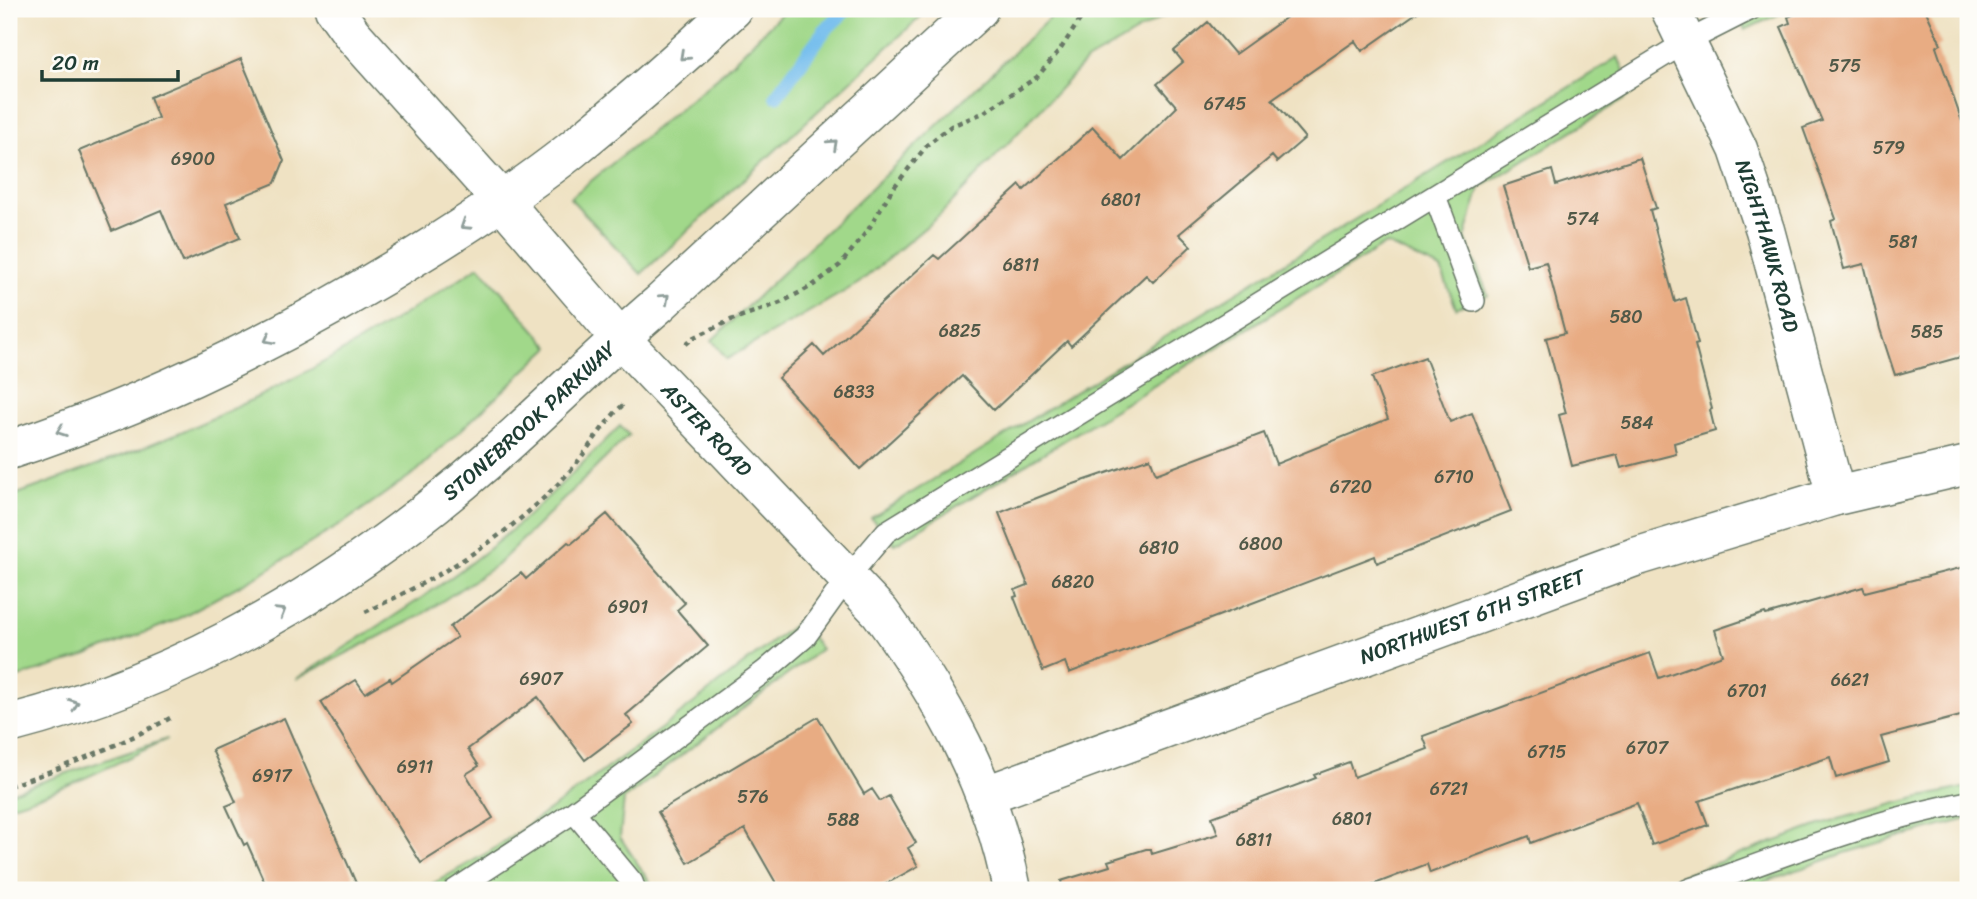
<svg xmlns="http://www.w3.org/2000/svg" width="1977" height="899" viewBox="0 0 1977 899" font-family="Sriracha,sans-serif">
	<rect width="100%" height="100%" fill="#fdfcf7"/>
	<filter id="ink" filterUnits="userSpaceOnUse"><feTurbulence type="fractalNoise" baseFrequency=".0143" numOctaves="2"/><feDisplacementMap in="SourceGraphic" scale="14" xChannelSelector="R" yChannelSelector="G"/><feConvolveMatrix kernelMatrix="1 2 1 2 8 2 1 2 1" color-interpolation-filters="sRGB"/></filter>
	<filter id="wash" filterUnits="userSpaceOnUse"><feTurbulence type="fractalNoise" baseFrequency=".00686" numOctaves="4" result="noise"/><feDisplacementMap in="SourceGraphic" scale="28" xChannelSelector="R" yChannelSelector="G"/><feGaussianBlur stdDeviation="1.57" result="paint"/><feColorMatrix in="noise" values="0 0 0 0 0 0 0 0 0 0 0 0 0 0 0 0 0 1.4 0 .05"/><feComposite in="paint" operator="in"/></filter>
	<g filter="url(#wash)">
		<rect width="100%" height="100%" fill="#efe2c3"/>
		<path fill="#a1d88a" stroke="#608a5f" stroke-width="2" d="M786,9H929L641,274L570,198L718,77Z
			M1059,9H1176L1085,62L940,215L859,283L727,359L712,340Z
			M1735,9H1790L1745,30Z
			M1618,57L1634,93L1480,188L1465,238L1488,295L1456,308L1441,269L1386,244L895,544L871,518Z
			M479,266L550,347L417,471L346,521L259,575L174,621L80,658L9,680V497C104,463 199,429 289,381C354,347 417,307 479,266Z
			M620,426L629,435L497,565L418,617L296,679C360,637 427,598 487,550C535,513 577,468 620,426Z
			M799,621L821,649L624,799L620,837L655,890H422L492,850L558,804L663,727Z
			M167,739C116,764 64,790 9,806V793Z
			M1968,787V819L1899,837L1845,853L1741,890H1643L1828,822L1912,799Z"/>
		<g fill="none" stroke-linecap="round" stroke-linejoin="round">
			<path stroke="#75beed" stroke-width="14" d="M776,96L825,30L847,9"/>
		</g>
		<g id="blocks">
			<path fill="#e8ac83" d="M1298,9H1422L1362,51L1355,41L1272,99L1305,138L1277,162L1272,156L1179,234L1191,246L1153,282L1146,275L1071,346L1067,341L994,410L962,376L860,469L778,378L814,345L824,356L934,255L939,259L1020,185L1024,190L1093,127L1123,160L1177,107L1157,84L1183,62L1174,51L1208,22L1235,54Z
				M1806,9H1925L1941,44L1936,47L1968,139V355L1895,375L1880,329L1864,264L1844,269L1831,221L1836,219L1803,128L1822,121L1781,27L1790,23L1788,17Z
				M241,59L284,161L275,183L226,203L240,238L183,262L161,210L112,231L79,151L158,118L150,97Z
				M1640,158L1656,208L1650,210L1675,302L1686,298L1698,344L1695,345L1712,409L1710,410L1715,431L1674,443L1676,454L1621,468L1617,455L1572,466L1559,415L1566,413L1546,338L1565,333L1546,262L1528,267L1503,186L1552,170L1556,185Z
				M1425,357L1450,422L1472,413L1511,511L1377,563L1375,556L1069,673L1065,662L1043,671L1014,597L1017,596L1015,590L1028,585L999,513L1062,488L1150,458L1156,474L1264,433L1276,464L1388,419L1372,377Z
				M607,514L685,603L677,610L708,646L626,715L633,724L585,760L538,697L468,749L479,766L466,774L493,818L421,863L321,702L356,680L365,693L390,678L392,682L457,637L450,627L521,573L526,579L568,542L571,544Z
				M1968,566V714L1881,737L1889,762L1836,778L1830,757L1699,801L1708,825L1652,845L1637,803L1531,843L1529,836L1430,873L1427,864L1359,890H1063L1061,881L1110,866L1108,861L1146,849H1151L1152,854L1218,834L1212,817L1316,778L1314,775L1349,762L1354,777L1428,749L1423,736L1650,653L1659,678L1723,655L1715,630L1765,613L1766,615L1863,587L1865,592Z
				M818,717L864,794L872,789L880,801L889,796L916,843L908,848L918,866L875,890H780L745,829L688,863L658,812Z
				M284,718L359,890H268L247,843L244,845L226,806L236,802L212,750Z"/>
		</g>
	</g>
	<g filter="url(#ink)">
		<use href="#blocks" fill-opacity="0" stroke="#687766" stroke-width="2"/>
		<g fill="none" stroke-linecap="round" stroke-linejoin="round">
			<defs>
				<path id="service" d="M1435,196L1474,301
					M574,812L632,882L635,890
					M455,890L574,812L765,671L805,637L848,577L886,532L1686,42L1751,9
					M1688,890C1780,857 1871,820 1968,802"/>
				<g id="minor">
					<path id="s1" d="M334,9L352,34L502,201L619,337L880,612C942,697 992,785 1012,890"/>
					<path id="s2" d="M1670,9L1738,149L1765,230L1836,496"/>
					<path id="s3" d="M986,795L1635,557L1836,496L1968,465"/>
				</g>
				<g id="tertiary">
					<path d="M9,450C158,401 301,329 434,245C480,216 526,186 569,152C626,106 680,59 733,9"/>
					<path id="s4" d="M9,724C191,677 346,584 487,461C546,410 600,354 659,304L979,9"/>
				</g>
			</defs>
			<use href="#service" stroke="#687766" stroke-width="24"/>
			<use href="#minor" stroke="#687766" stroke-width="41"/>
			<use href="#tertiary" stroke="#687766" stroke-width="41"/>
			<path stroke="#687766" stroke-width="4.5" stroke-dasharray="5 5" stroke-linecap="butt" d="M686,344L693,338L731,320L780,303L812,286L840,265L868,230L891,191L928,144L951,126L983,113L1037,77L1060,50L1087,9
				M365,612C441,577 514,534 570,471C589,449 603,423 624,404
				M9,786C64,767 121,745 172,717"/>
			<use href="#service" stroke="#fff" stroke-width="21"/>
			<use href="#minor" stroke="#fff" stroke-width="38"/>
			<use href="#tertiary" stroke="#fff" stroke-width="38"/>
		</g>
		<defs><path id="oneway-chevron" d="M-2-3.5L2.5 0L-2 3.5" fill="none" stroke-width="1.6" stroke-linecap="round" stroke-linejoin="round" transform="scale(1.75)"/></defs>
		<g stroke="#8f9e9a">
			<use href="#oneway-chevron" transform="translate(684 56) rotate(137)"/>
			<use href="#oneway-chevron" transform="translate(833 144) rotate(-43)"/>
			<use href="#oneway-chevron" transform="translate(465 225) rotate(147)"/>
			<use href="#oneway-chevron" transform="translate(665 298) rotate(-42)"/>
			<use href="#oneway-chevron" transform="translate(269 339) rotate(152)"/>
			<use href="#oneway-chevron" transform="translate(61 431) rotate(160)"/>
			<use href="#oneway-chevron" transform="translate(281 612) rotate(-31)"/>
			<use href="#oneway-chevron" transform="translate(74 704) rotate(-19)"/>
		</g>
	</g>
	<g text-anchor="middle" stroke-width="7" stroke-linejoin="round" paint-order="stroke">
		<g font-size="18" fill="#515948">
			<text x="1845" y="72">575</text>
			<text x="1225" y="110">6745</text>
			<text x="1889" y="154">579</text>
			<text x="193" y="165">6900</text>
			<text x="1121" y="206">6801</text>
			<text x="1583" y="225">574</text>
			<text x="1903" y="248">581</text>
			<text x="1021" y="271">6811</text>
			<text x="1626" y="323">580</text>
			<text x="960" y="337">6825</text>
			<text x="1927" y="338">585</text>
			<text x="854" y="398">6833</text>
			<text x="1637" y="429">584</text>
			<text x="1454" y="483">6710</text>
			<text x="1351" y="493">6720</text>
			<text x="1261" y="550">6800</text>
			<text x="1159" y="554">6810</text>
			<text x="1073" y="588">6820</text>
			<text x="628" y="613">6901</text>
			<text x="541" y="685">6907</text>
			<text x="1850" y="686">6621</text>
			<text x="1747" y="697">6701</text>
			<text x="1647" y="754">6707</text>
			<text x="1547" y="758">6715</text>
			<text x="415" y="773">6911</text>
			<text x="272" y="782">6917</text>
			<text x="1449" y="795">6721</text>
			<text x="753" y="803">576</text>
			<text x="1352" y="825">6801</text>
			<text x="843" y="826">588</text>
			<text x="1254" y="846">6811</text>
		</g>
		<g font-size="21" fill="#1f3d34" stroke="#fdfcf7">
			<text dy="7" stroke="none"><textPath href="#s2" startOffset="257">NIGHTHAWK ROAD</textPath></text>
			<text dy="7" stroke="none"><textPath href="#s4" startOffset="609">STONEBROOK PARKWAY</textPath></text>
			<text dy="7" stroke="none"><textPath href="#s1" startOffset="562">ASTER ROAD</textPath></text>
			<text dy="7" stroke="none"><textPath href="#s3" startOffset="518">NORTHWEST 6TH STREET</textPath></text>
		</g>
	</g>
	<rect width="1977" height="899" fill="none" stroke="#fdfcf7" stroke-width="35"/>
	<path d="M42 70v10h136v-10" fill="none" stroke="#1f3d34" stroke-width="3.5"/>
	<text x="52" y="70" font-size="21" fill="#1f3d34" stroke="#fdfcf7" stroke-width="5" paint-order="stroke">20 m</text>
</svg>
